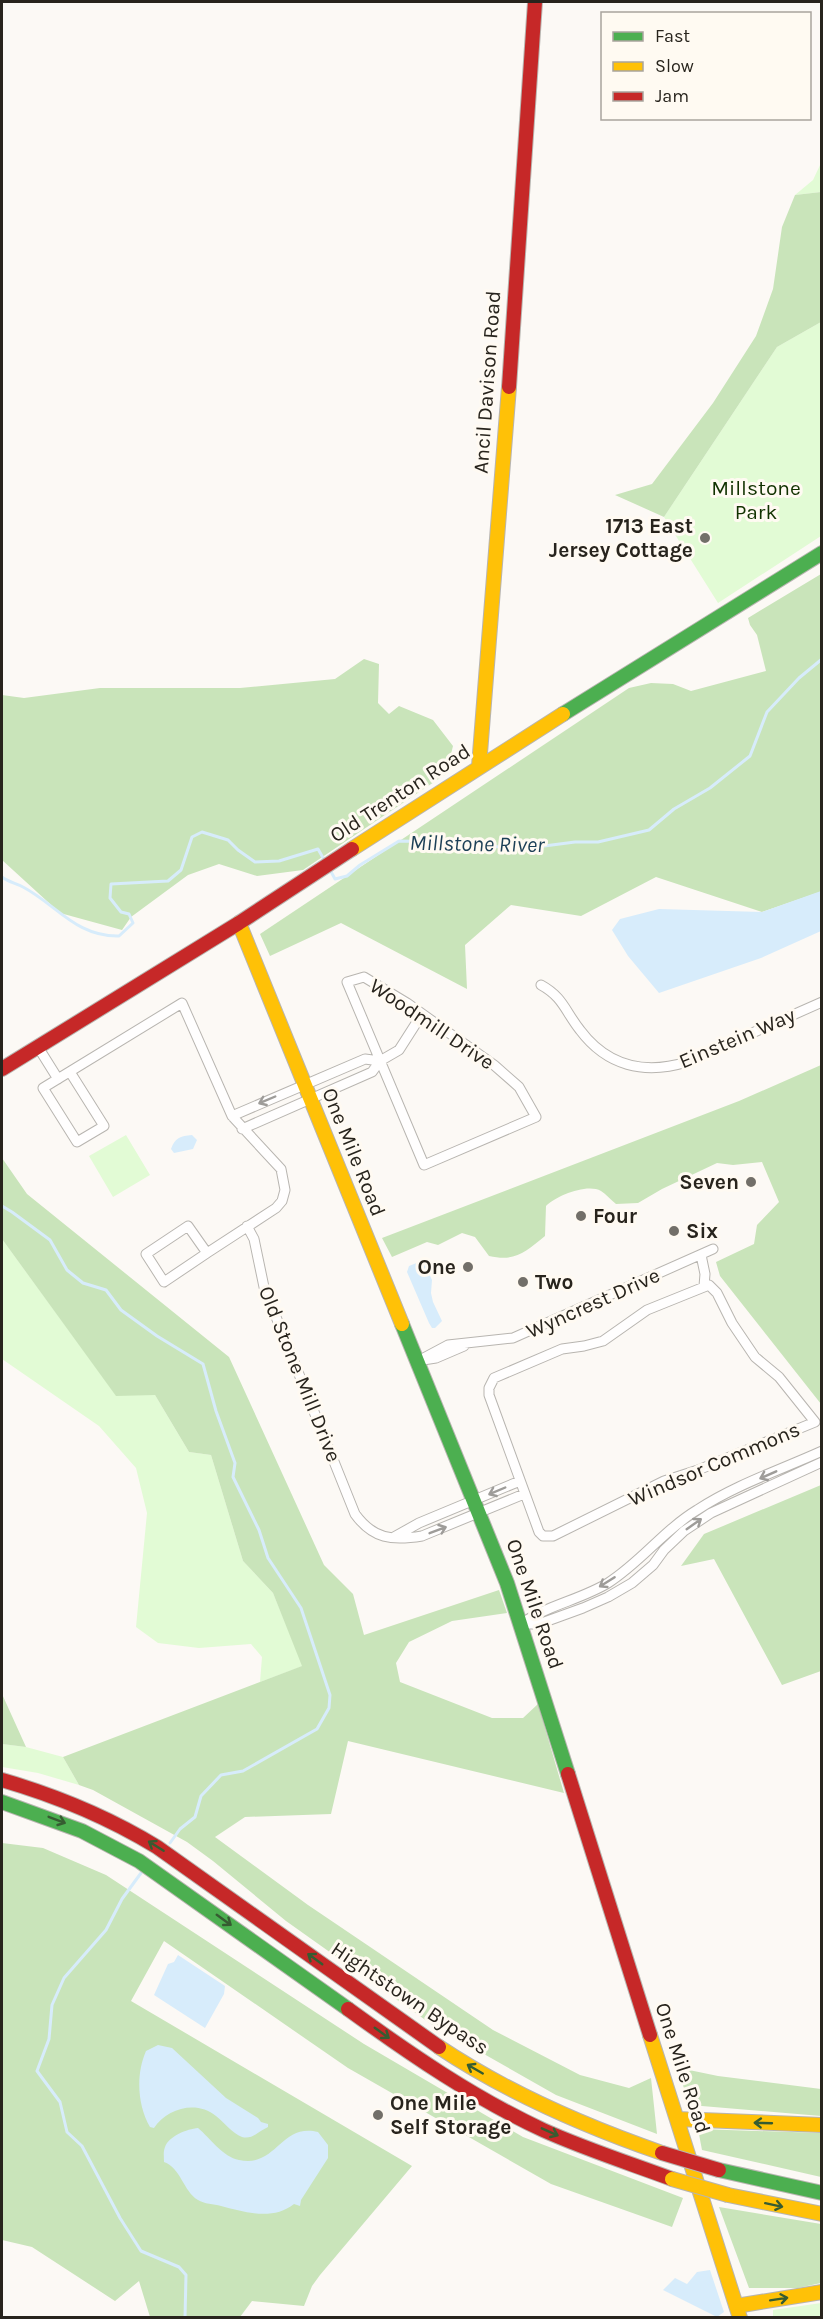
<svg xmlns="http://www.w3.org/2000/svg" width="823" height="2319" viewBox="0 0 823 2319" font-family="Karla,sans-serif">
	<rect width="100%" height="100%" fill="#fcf9f5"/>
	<path fill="#e2fbd5" d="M821,163V192L795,195L813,180Z
		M821,322V536L718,603L664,517L777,347Z
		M126,1135L150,1175L113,1197L89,1156Z
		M2,1239L116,1395H155L189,1452L211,1455L243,1561L273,1593L303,1666L260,1682L262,1657L251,1644L199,1648L158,1643L136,1627L147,1513L136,1468L99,1426L2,1359Z
		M2,1744L26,1747L63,1757L79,1785L38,1773L2,1767Z
		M821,2303V2317H773V2310Z"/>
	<path fill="#c9e4ba" d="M821,192V322L777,347L664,517L615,495L652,484L713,403L756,336L773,289L782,227L795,195Z
		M821,574L820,892L762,912L656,877L581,916L511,905L465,945L467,989L341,923L270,956L260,934L629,688L651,683L673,684L691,691L766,671L757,635L750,625L748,618Z
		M364,659L379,664L378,703L389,714L399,706L433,720L453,746L446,774L303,870L257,876L219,864L188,875L131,917L122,930L60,913L2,860V695L24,698L100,688H240L335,679Z
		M821,1065V1404L720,1276L716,1262L754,1244L757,1225L779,1202L762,1162L733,1165L717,1163L662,1189L638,1203L616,1204C611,1200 606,1194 601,1191C587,1183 556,1196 546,1206L545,1236C525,1252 516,1262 489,1256L475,1237L462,1233L438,1245L427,1242L392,1257L382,1238L739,1101Z
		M2,1158L27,1194L229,1357L324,1565L353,1594L364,1635L499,1590L507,1613L452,1621L409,1642L396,1663L400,1682L492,1718H523L538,1704L564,1793L348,1741L331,1814L245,1817L215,1837L308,1905L493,2030L580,2075L629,2088L651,2078L657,2134L556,2095L431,2024L286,1921L213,1861L187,1842L93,1790L79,1785L63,1757L302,1666L273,1593L243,1561L211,1455L189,1452L155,1395L116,1396L2,1239Z
		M821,1485V1671L782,1685L714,1559L681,1566L704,1534Z
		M2,1694L26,1747L2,1744Z
		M2,1843L43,1848L106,1875L364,2044L523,2137L683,2198L672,2227L551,2184L348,2068L164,1941L131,2001L412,2166L320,2275L312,2286L304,2306L252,2301L240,2317H150L139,2281L115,2301L32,2247L2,2240Z
		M689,2070L718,2076L821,2089V2116L690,2105L680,2077Z
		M698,2129L821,2133V2177L702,2150Z
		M719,2207L821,2224V2283L798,2288H749Z"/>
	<path fill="#d7ecfb" d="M821,891V931L761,958L659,993L628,956L612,930L620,919L659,909L762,912Z
		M192,1135L197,1140L193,1149L174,1153L171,1149C175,1138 180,1136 192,1135Z
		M419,1262L425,1265L432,1280L431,1293L433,1302L442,1321L435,1328H432L429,1323L407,1272L409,1266Z
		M178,1955L225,1986L224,1994L205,2028L154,1995L168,1964L174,1962Z
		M158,2045L172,2048L226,2098L258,2118L261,2122L268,2124V2127C259,2131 252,2140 242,2137C232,2133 225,2123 216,2116C197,2100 167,2108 154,2128L150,2127C137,2104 136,2074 146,2051Z
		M198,2128C210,2138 223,2157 239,2160C277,2168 280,2123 318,2132L328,2145V2158L301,2200L300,2206L294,2204C273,2221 244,2212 221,2206C214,2204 204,2204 198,2200C183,2191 181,2168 164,2162C164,2157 163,2152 165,2147C169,2136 187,2129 198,2128Z
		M710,2270L724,2312L717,2317L663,2290L675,2278L687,2284L697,2272Z"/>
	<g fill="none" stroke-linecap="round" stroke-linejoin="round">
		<path stroke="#d7ecfb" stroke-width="3" d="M329,868L335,879L347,876L360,865L399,841L449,842L521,849L575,842H598L649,830L674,809L710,788L750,756L767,712L799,678L822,659
			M2,877C8,882 16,883 23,887C57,905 76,937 119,936L133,923L129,914L121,912L110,898L111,884L168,881L181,870L192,837L202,832L228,840L238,850L255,862L279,861L318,849L326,863
			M2,1206L12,1212L50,1240L67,1270L83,1283L106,1290L121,1310L157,1336L203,1364L216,1411L235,1463L233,1477L259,1530L268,1558L301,1608L330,1695L329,1708L317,1729L243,1771L221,1775L201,1796L195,1817L180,1829L170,1843
			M141,1873L122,1899L106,1930L64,1978L52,2005L49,2039L37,2071L60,2102L67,2132L82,2146L120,2218L141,2251L179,2267L186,2275L185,2318"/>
		<defs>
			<path id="street" d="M364,977L407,1003L494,1065L519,1087L536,1117L424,1165L347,982Z
				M541,985C563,997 565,1011 580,1030C607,1066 644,1075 687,1062L822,1002
				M38,1047L58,1079
				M70,1072L104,1126L77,1142L43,1088L182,1003L232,1116L281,1169L285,1190L282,1201L276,1208L207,1253L188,1226L146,1254L164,1282L207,1253
				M232,1116L365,1059L380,1061
				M242,1129L372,1072L380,1061L399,1050L422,1014
				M247,1226L254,1239L264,1287L355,1514C373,1539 392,1541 422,1536L524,1494
				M701,1255L705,1274L704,1286
				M709,1285L717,1293L732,1323L755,1357L779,1377L815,1422L698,1470L664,1481L553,1536H543L539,1532L489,1395V1388L494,1378L562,1349L584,1346L603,1341L647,1310Z
				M423,1360L436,1358L464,1346
				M418,1361L448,1345L513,1338L713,1249
				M394,1537L419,1523L520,1481
				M521,1624C547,1605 580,1600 608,1583C641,1562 664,1530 697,1510C735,1485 780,1470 822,1451
				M521,1624H539L583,1608L608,1597L632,1583L653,1565L664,1550L684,1531L711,1513L822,1462"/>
			<path id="fast" d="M563,714L822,553
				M402,1324L507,1583L568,1774
				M2,1802L82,1831L139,1861L348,2009
				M719,2170L822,2193"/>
			<path id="slow" d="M479,766L509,387
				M352,849L563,714
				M239,923L402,1324
				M650,2035L740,2318
				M439,2047C508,2093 584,2126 662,2153
				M677,2119L822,2125
				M728,2195L822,2214
				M736,2306L822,2292"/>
			<path id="jam" d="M509,387L535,2
				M2,1069L239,923L352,849
				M568,1774L650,2035
				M2,1780C57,1796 108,1817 157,1847L439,2047
				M348,2009C410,2054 474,2098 543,2130C585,2149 629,2163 672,2179"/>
		</defs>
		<use href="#street" stroke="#b8b5b0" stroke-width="11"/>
		<use href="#fast" stroke="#b8b5b0" stroke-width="16"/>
		<use href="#slow" stroke="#b8b5b0" stroke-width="16"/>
		<use href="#jam" stroke="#b8b5b0" stroke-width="16"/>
		<use href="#street" stroke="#fffefe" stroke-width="9"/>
		<use href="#fast" stroke="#4caf50" stroke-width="14"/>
		<use href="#slow" stroke="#ffc107" stroke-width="14"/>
		<use href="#jam" stroke="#c62828" stroke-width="14"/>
		<defs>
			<path id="slow-bridge" d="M672,2179L728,2195"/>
			<path id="jam-bridge" d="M662,2153L719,2170"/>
		</defs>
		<use href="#slow-bridge" stroke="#b8b5b0" stroke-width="16" stroke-linecap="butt"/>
		<use href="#jam-bridge" stroke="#b8b5b0" stroke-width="16" stroke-linecap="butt"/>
		<use href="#slow-bridge" stroke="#ffc107" stroke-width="14"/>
		<use href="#jam-bridge" stroke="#c62828" stroke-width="14"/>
	</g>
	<defs><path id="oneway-shaft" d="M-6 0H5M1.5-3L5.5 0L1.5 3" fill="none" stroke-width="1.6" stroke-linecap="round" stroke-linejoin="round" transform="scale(1.5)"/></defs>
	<g stroke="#9e9c99">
		<use href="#oneway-shaft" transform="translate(267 1100) rotate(157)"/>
		<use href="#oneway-shaft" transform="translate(768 1475) rotate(156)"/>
		<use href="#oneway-shaft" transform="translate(497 1491) rotate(157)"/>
		<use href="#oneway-shaft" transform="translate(694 1524) rotate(-35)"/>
		<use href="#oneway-shaft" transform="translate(438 1530) rotate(-21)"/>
		<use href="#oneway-shaft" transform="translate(607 1582) rotate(148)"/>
	</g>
	<g stroke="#365c31">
		<use href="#oneway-shaft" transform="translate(57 1820) rotate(21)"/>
		<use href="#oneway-shaft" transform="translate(156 1846) rotate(-148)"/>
		<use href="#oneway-shaft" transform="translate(224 1920) rotate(36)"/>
		<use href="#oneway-shaft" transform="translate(315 1959) rotate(-144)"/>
		<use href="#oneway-shaft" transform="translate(382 2033) rotate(36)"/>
		<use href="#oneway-shaft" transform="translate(475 2069) rotate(-150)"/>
		<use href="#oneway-shaft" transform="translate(763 2123) rotate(-178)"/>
		<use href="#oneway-shaft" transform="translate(550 2132) rotate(24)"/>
		<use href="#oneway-shaft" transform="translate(774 2205) rotate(12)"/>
		<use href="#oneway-shaft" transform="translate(779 2299) rotate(-9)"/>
	</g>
	<g fill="#726f69" stroke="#fffaf2" stroke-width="2">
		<circle cx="705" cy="538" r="6"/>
		<circle cx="751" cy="1182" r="6"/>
		<circle cx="581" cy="1216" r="6"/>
		<circle cx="674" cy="1231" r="6"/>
		<circle cx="468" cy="1267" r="6"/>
		<circle cx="523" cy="1282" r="6"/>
		<circle cx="378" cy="2115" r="6"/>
	</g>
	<g text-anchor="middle" stroke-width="6" stroke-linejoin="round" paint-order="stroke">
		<g font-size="21" fill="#28241d" stroke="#fffaf2">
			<text transform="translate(487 382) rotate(-86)" y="7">Ancil Davison Road</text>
			<text transform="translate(400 793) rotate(-33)" y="7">Old Trenton Road</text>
			<text transform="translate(432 1024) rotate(34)" y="7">Woodmill Drive</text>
			<text transform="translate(737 1038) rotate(-23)" y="7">Einstein Way</text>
			<text transform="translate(354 1152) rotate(68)" y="7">One Mile Road</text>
			<text transform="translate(593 1303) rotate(-24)" y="7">Wyncrest Drive</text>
			<text transform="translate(300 1374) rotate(68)" y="7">Old Stone Mill Drive</text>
			<text transform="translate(714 1464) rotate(-23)" y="7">Windsor Commons</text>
			<text transform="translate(535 1604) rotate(71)" y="7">One Mile Road</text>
			<text transform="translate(410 1998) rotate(34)" y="7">Hightstown Bypass</text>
			<text transform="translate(683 2068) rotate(72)" y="7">One Mile Road</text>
		</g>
		<g font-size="21" fill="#113200" stroke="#fffaf2">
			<text x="756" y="495">Millstone<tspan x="756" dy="24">Park</tspan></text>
		</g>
		<g font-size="21" font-weight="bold" fill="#28241d" stroke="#fffaf2" text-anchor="start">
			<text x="693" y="533" text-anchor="end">1713 East<tspan x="693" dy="24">Jersey Cottage</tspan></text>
			<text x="739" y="1189" text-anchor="end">Seven</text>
			<text x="593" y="1223">Four</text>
			<text x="686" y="1238">Six</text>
			<text x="456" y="1274" text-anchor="end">One</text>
			<text x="535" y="1289">Two</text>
			<text x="390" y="2110">One Mile<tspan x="390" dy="24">Self Storage</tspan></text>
		</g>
		<g font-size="22" font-style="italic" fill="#1c3f56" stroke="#fffaf2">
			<text transform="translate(477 843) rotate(1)" y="8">Millstone River</text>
		</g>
	</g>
	<rect width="823" height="2319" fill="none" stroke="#28241d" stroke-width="6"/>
	<rect x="601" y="12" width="210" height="108" fill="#fffaf2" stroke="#a9a49d" stroke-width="1.5"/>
	<rect x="613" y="32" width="30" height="9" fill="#4caf50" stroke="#a9a49d" stroke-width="1.5"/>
	<text x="655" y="42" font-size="18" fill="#28241d">Fast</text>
	<rect x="613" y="62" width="30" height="9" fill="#ffc107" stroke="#a9a49d" stroke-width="1.5"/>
	<text x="655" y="72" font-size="18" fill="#28241d">Slow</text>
	<rect x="613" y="92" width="30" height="9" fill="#c62828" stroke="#a9a49d" stroke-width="1.5"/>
	<text x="655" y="102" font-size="18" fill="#28241d">Jam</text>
</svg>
